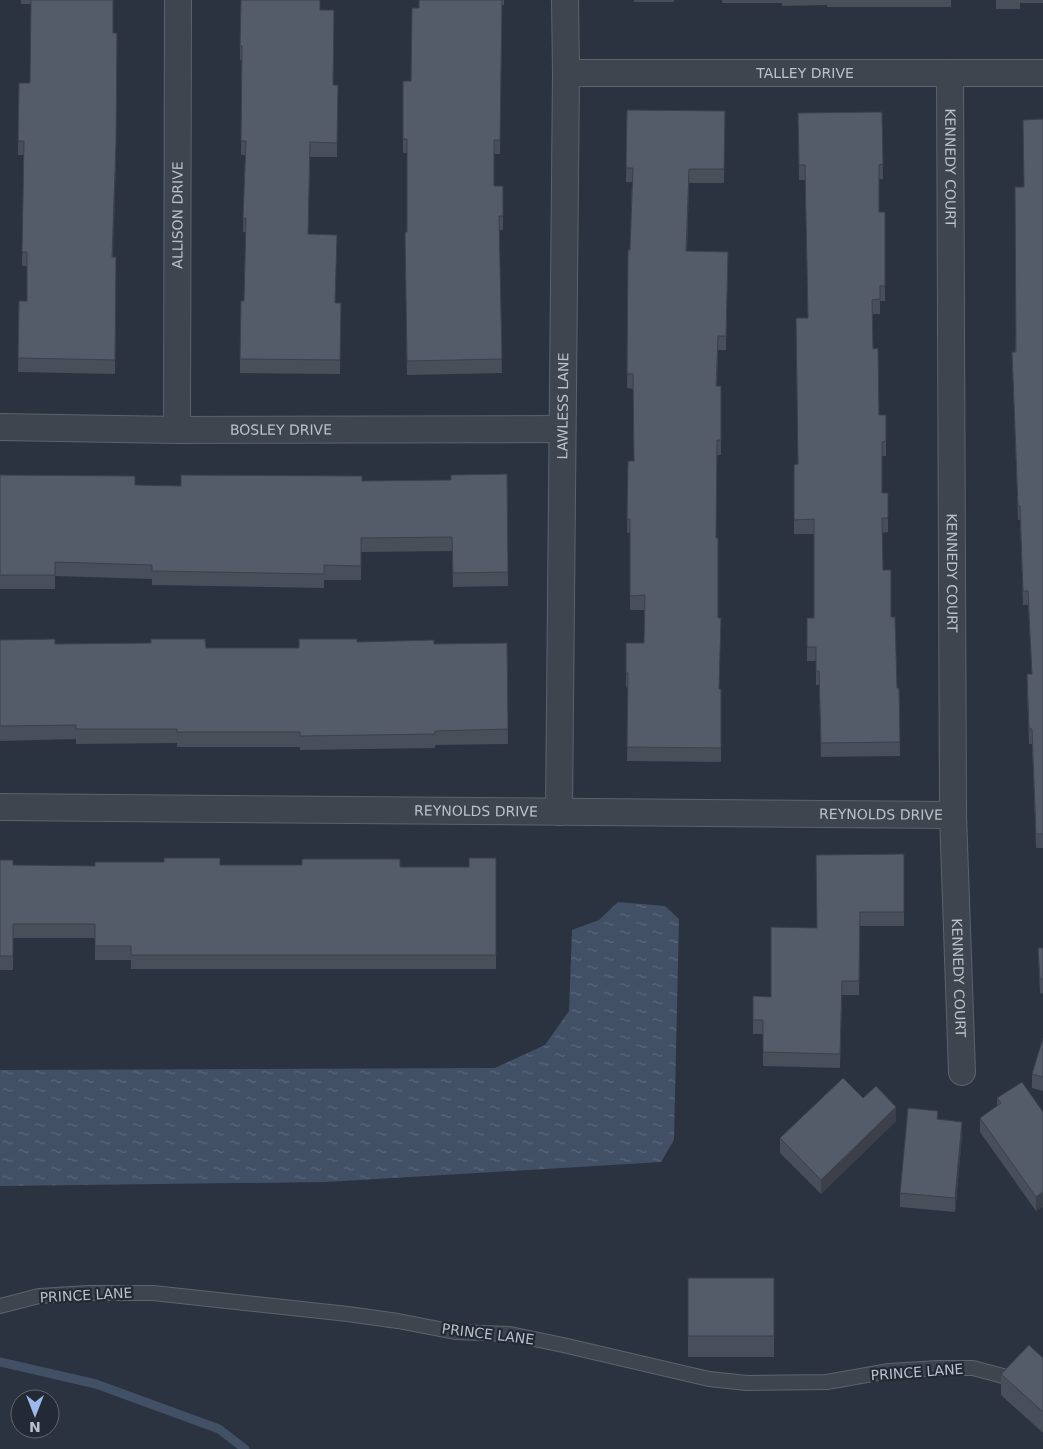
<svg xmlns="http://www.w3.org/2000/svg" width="1043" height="1449" viewBox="0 0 1043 1449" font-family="'DejaVu Sans',sans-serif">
	<defs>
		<pattern id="water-ripples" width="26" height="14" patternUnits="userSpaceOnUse" patternTransform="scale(1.25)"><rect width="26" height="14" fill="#425066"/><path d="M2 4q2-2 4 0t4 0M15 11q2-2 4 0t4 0" fill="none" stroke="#5b677b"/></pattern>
	</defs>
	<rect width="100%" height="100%" fill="#2a333f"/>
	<path fill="url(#water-ripples)" d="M618,902L665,906L679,919L674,1140L661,1162L326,1182L0,1186V1070L495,1068L545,1045L569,1011L572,930L599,920Z"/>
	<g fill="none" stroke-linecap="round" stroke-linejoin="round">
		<path stroke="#425066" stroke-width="9" d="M0,1362L96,1384L219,1429L245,1449"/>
		<defs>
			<path id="service" d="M0,1306L39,1296L89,1293H153L348,1314L398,1321L455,1332L510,1334L563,1345L709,1379L747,1383L827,1382L889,1371L938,1368H973L1003,1376"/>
			<g id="minor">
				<path id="s1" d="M566,73H1043"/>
				<path id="s2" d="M950,73L953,815L962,1072"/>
				<path id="s3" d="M0,427L177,430L562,429"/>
				<path id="s4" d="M177,430L178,0"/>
				<path id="s5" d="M0,807L953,815"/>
				<path id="s6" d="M559,812L566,73L565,0"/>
			</g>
		</defs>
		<use href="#service" stroke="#5c636d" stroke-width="16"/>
		<use href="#minor" stroke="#5c636d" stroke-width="28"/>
		<use href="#service" stroke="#3e454f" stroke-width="14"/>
		<use href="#minor" stroke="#3e454f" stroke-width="26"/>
	</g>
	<path fill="#484f5b" d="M21,0H113V33L116,157L113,257H116L115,374L18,372L19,301H27V266H22L24,155H18L19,83H30L31,4H21Z
		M419,0H504V5H502L500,154H494V186H503V230H499L502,373L407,375L405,246L407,232V153H403V81H411L419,8Z
		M634,0H674V2H634Z
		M722,0H965H951V7H827V5L782,6V3H722Z
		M996,0H1043V3H1020V9H996Z
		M320,10L333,85H338L337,157H310L308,234L335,303H341L340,374L240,373V359L244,301L246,232H243L245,155H241L242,60H240V46Z
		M627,110L725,111L724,183H689L687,251L728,252L726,350H718L717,386H721V455H717L716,538L719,689H721V762L627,761L628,688L626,687V643H644V610H630V533H627L628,461H634L633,389L627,388L628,250H630L632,182H626Z
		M882,112L883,179H879V212H885V301H880V314H873V349L879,415H886V456H882V493H888V532L882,533L883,570L891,617L897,688H899L900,756L821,757L819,685H816V661H807V618H814V534H794V465L798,464L808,318L805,180H799L798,113Z
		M1043,119V848H1036L1032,744H1029L1027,688V674H1032L1028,605H1023L1020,520H1018L1012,352H1015L1024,187Z
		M507,474L508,586L453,587L452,551L361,552V580H324V588L152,585V579L55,576V589H0V475L135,485L181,486L362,481L451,480Z
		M0,640L55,644L206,648H299L357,642L434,644L507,643L508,744L435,745V748L300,750V747H177V743L76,744V739L0,741Z
		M904,854V926H860L859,995H842L840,1068L763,1066V1034H753V996L771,997L816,928Z
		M496,858V969H131V960H95V938H13V970H0V860L13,865L95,866L220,865L400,867H469Z
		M1038,948H1043V993L1040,994Z
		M1043,1038V1091L1032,1088V1074Z
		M863,1098L896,1121L821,1194L780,1153V1138Z
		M997,1098L1043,1112L1036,1211L980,1132V1118L997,1106Z
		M938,1119L962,1136L955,1212L900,1207V1193Z
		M688,1278H774V1357H688Z
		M1043,1358V1433L1001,1395V1374Z"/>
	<path fill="#3b404a" d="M117,33L116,157L112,272Z
		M689,169V183L686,265V251Z
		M896,1107V1121L821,1194V1180Z
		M962,1122V1136L955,1212V1198Z
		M1043,1192V1207L1036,1211V1197Z"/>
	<path fill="#545c6a" stroke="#3b404a" d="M31,0H113V33H117L116,143L112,257H116L115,360L18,358L19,301H27V252H22L24,141H18L19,83H30Z
		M241,0H320V10H334L333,85H338L337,143L310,142L308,234L337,235L335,303H341L340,360L240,359L241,301H244L246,218H243L246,141H241L242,46H240Z
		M419,0H502L500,140H494V186H503V216H499L502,359L407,361L405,232H407V139H403V81H411L412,8H419Z
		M627,110L725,111L724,169H689L686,251L728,252L726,336H718L716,386H721V440H717L716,538H718V618H721L719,689H721V748L627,747L628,673H626V643H644L645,595L630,596V519H627L628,461H634L633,374H627L628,250H630L633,168H626Z
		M882,112L883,164L879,165V212H885V286H880V299L872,300L873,349L878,348L879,415H886V441L882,442V493H888V518H882L883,570H891V617H895L897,688H899L900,742L821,743L819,671H816V647H807V618H814V519L794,520V465L798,464L796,318H808L805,165H799L798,113Z
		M1043,119V834H1036L1032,729H1029L1027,674H1032L1028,591H1023L1020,506H1018L1012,352H1016L1015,187H1024L1023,120Z
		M507,474L508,572L453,573L452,537L361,538V566L324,565V574L152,571V565L55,562V575H0V475L135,476V485L181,486V475L362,476V481L451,480V475Z
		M55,639V644L151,643V639H205L206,648H299V639H357V642L434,640V644L507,643L508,729L435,731V734L300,736V732H177V729H76V725L0,726V640Z
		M904,854V912H860L859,981H842L840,1054L763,1052V1020H753V996L771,997V927L817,928L816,855Z
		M164,858H220V865H302V859H400V867H469V858H496V955H131V946H95V924H13V956H0V860H13V865L95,866V862H164Z
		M1038,948H1043V979H1040Z
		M1043,1038V1077L1032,1074Z
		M843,1078L863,1098L876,1086L896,1107L821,1180L780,1138Z
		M1022,1082L1043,1112V1192L1036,1197L980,1118L1001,1103L997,1098Z
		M908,1108L938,1111L937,1119L962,1122L955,1198L900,1193Z
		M688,1278H774V1336H688Z
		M1029,1345L1043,1358V1412L1001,1374Z"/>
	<g text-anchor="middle" stroke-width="4.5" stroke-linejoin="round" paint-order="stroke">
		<g font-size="14" fill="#bbc0ca" stroke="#232a35">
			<text dy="5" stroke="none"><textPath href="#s1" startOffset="239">TALLEY DRIVE</textPath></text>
			<text dy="5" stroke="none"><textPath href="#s2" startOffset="95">KENNEDY COURT</textPath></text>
			<text dy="5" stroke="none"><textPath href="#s4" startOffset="215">ALLISON DRIVE</textPath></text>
			<text dy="5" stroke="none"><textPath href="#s6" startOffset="406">LAWLESS LANE</textPath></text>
			<text dy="5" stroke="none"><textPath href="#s3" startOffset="281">BOSLEY DRIVE</textPath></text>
			<text dy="5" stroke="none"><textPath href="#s2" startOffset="500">KENNEDY COURT</textPath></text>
			<text dy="5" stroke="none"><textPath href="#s5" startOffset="476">REYNOLDS DRIVE</textPath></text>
			<text dy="5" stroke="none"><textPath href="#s5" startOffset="881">REYNOLDS DRIVE</textPath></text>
			<text dy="5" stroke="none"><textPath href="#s2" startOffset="905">KENNEDY COURT</textPath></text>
			<text transform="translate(86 1295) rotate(-3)" y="5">PRINCE LANE</text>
			<text transform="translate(488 1334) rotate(7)" y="5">PRINCE LANE</text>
			<text transform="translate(917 1372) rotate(-4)" y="5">PRINCE LANE</text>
		</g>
	</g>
	<g transform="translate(35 1414) rotate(180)"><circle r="24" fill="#232a35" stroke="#606671"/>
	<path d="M0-4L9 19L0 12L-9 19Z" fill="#9dbaec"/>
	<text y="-8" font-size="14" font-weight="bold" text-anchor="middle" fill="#bbc0ca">N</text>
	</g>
</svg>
